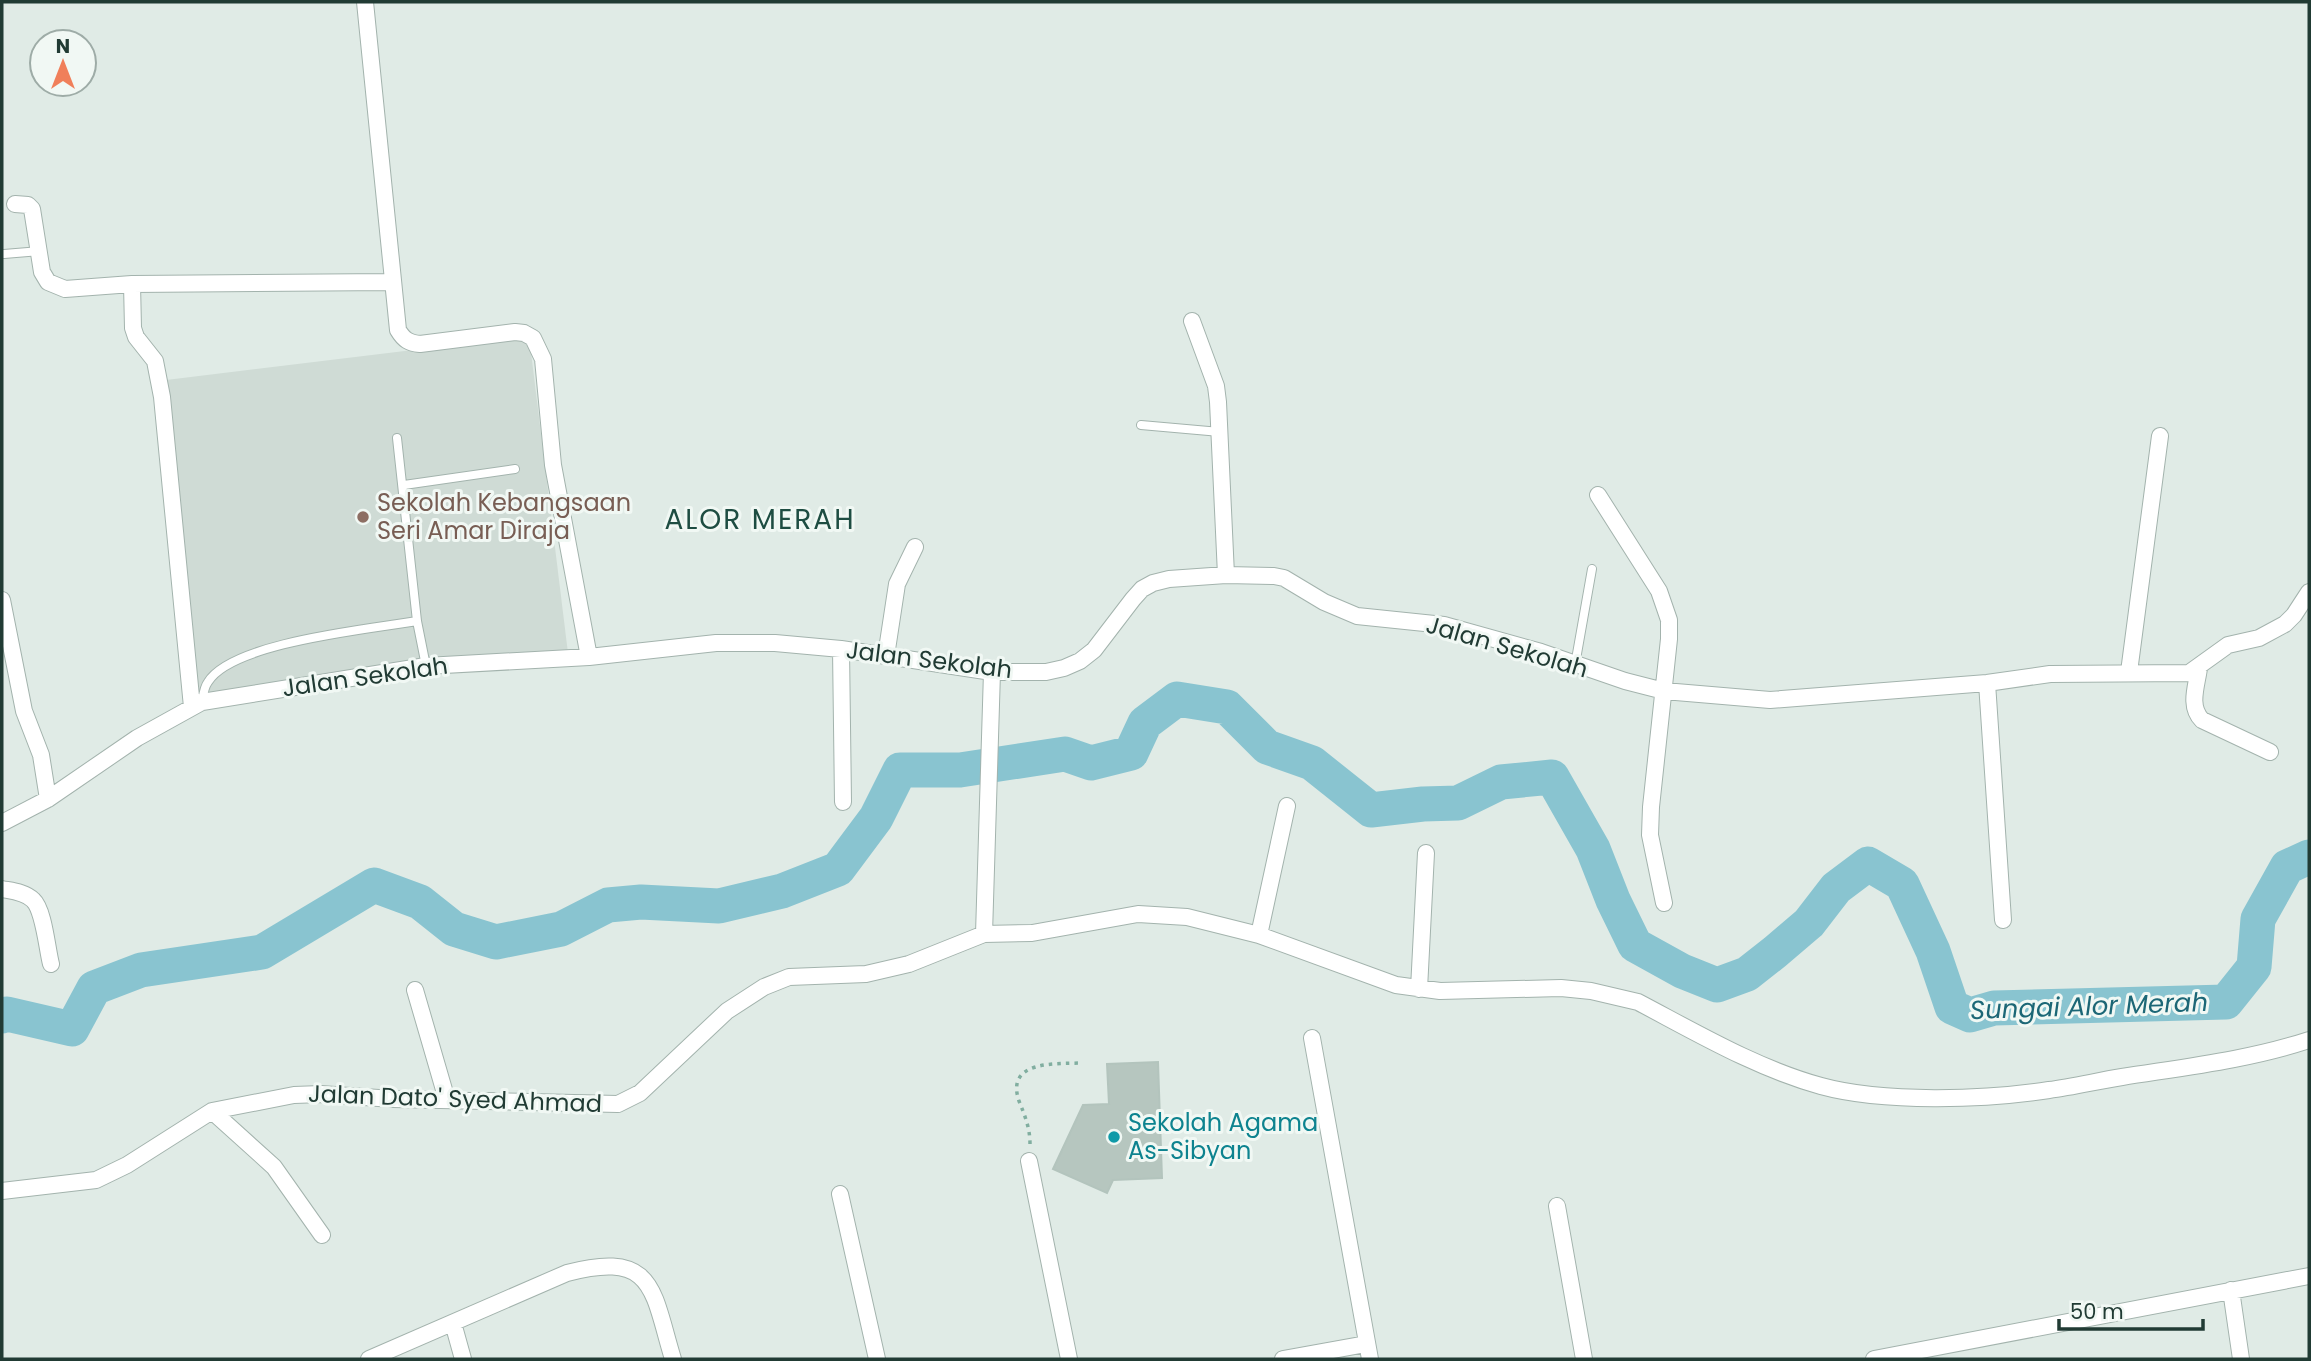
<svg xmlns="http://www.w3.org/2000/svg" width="2311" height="1361" viewBox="0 0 2311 1361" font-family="Poppins,sans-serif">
	<rect width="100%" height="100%" fill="#e0ebe6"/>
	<path fill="#cfdbd5" d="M529,336L568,653L197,698L158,381Z"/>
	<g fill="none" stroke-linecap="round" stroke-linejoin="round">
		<path stroke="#89c4d0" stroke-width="35" d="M2,1016L7,1014L72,1029L94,988L141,970L262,952L374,885L420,902L454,929L496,942L561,929L608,905L641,902L719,906L782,891L838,869L876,818L900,770H960L1065,754L1091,763L1131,753L1145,723L1177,699L1227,707L1267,747L1312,763L1371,810L1423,804L1458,803L1501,782L1552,777L1593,849L1613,900L1635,945L1682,971L1717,985L1747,974L1775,952L1809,923L1836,888L1868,864L1902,884L1933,951L1952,1007L1970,1015L1994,1008L2226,1002L2254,967L2258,919L2287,867L2309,857"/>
	</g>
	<path fill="#b6c6bf" stroke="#b3c4bd" stroke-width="2" d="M1158,1062L1162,1178L1113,1180L1107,1193L1053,1169L1083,1105L1109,1104L1107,1064Z"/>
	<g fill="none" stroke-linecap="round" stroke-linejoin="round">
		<defs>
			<path id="lane" d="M4,254L40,251
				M1141,425L1220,432
				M397,438L417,621L426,666
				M404,485L515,469
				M1575,665L1592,569
				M202,702C203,696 204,687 208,682C232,642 372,629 417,621"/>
			<path id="street" d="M365,2L398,330C404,340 409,343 420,344L515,332L524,333L533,338L543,359L553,465L589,657
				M15,204L28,205L32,209L42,272L48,282L65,289L132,284L392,282
				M132,284L133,328L136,337L155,361L162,397L192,707
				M1192,321L1216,386L1218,402L1226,575
				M1598,495L1659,591L1669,620V639L1651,807L1650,835L1664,903
				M2,600L24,711L41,755L48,799
				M841,649L843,802
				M886,656L897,584L915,547
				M2199,668C2197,685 2188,706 2202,720L2270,752
				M2129,672L2160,436
				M1987,683L2003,920
				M2,823L48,799L137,738L202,702L426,666L589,657L716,643H775L841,649L992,672H1046L1064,668L1080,661L1094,650L1133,599L1142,589L1153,583L1169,579L1226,575L1274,576L1284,578L1324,602L1357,616L1444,625L1541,652L1625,681L1664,691L1770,700L1987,683L2050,674L2189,673L2228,645L2259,638L2285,624L2294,615L2309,592
				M2,889C12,891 25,892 33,900C44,910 47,949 51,964
				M984,934L992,672
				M1259,935L1287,806
				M1419,989L1426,853
				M415,990L447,1100
				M1312,1038L1370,1359
				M212,1111L274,1167L322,1235
				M1029,1161L1069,1359
				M2,1191L96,1180L127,1165L212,1111L294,1095L321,1094L393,1099L618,1104L640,1093L727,1011L764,987L789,977L866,974L909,964L984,934L1032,933L1138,914L1187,917L1259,935L1396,985L1440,991L1561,988L1591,991L1638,1002C1697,1033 1756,1068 1821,1086C1883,1103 1985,1100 2049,1090C2073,1087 2097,1081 2122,1077C2185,1067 2248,1060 2309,1040
				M840,1194L877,1359
				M1557,1206L1584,1359
				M2231,1290L2241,1359
				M453,1323L463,1359
				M369,1359L567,1273C655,1250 652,1290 673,1359
				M1283,1359L1366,1344
				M1874,1359L2309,1276"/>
		</defs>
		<use href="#lane" stroke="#a3b3ad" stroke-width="10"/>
		<use href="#street" stroke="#a3b3ad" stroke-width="18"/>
		<path stroke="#81aea0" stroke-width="3.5" stroke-dasharray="3.5 5" stroke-linecap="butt" d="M1030,1144C1030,1128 1025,1116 1019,1101C1005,1060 1056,1064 1081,1063"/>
		<use href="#lane" stroke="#fff" stroke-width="8"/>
		<use href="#street" stroke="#fff" stroke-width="16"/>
	</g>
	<circle fill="#8d6e63" stroke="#f1f8f4" stroke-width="2.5" cx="363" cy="517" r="7"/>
	<circle fill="#0f9aa8" stroke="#f1f8f4" stroke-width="2.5" cx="1114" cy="1137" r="7"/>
	<g text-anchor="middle" stroke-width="6" stroke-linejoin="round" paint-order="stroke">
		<g font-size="24" fill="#785e54" stroke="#f1f8f4" text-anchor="start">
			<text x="377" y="511">Sekolah Kebangsaan<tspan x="377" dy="28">Seri Amar Diraja</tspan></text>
		</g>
		<g font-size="24" fill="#213b34" stroke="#f1f8f4">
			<text transform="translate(1507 647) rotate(16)" y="8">Jalan Sekolah</text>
			<text transform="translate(929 660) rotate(7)" y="8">Jalan Sekolah</text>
			<text transform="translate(365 677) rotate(-8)" y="8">Jalan Sekolah</text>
			<text transform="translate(455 1099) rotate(2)" y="8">Jalan Dato' Syed Ahmad</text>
		</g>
		<g font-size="24" fill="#0d838f" stroke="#f1f8f4" text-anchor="start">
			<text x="1128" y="1131">Sekolah Agama<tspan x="1128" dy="28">As-Sibyan</tspan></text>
		</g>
		<g font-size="26" font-style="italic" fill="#1c6776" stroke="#f1f8f4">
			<text transform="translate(2089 1006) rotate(-2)" y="9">Sungai Alor Merah</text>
		</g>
		<g font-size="28" letter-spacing="2" fill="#1e4d42" stroke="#f1f8f4">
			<text x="760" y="529">ALOR MERAH</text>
		</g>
	</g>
	<rect width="2311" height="1361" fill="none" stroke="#213b34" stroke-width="7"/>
	<g transform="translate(63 63)"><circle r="33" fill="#f1f8f4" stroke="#9eaca7" stroke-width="2"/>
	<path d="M0-5L12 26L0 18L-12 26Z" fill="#f07f5a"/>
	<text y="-10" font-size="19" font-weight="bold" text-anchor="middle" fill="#213b34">N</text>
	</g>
	<path d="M2059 1319v10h144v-10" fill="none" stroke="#213b34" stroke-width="3.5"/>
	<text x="2070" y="1319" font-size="21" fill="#213b34" stroke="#f1f8f4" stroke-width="5" paint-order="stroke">50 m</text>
</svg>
